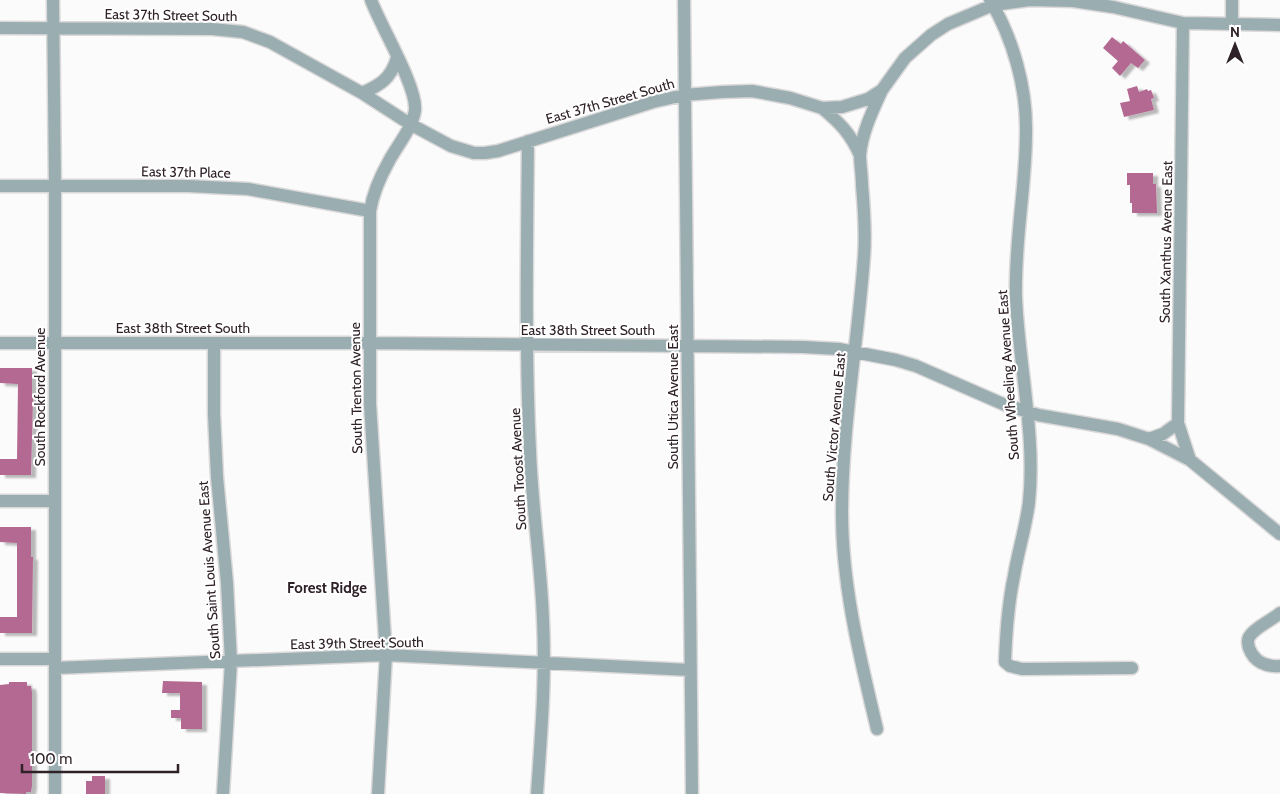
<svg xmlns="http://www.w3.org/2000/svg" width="1280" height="794" viewBox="0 0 1280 794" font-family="Cabin,sans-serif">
	<defs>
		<filter id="shadow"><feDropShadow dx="5" dy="3" stdDeviation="1" flood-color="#0004"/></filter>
	</defs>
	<rect width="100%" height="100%" fill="#fbfbfb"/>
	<path fill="#b46992" filter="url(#shadow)" d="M1112,37L1121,44L1123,41L1145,60L1138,68L1131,63L1120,76L1112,68L1118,61L1103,48Z
		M1137,86L1139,92L1147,89L1148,91L1151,90L1154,98L1151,99L1154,110L1124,117L1120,103L1130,101L1127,89Z
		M1127,173H1153V184H1156L1157,213H1132V203H1130V185H1127Z
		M0,368H32V398H33L31,475H0V459H17L18,384L0,383Z
		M0,527H31V557H33L32,633H0V617H17V543L0,542Z
		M163,681L202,682V729H181V718H171V710H180V693H162Z
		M9,682H27V686H31L32,692V786L31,792H26V794L0,793V685L9,684Z
		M92,776H105V794H86V781H92Z"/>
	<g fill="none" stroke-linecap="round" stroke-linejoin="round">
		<defs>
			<path id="minor" d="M53,0L55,186V794
				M371,0C380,25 417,86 415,110C413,127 397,146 389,161C380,177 373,193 370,211V404L386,655L378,794
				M684,0L692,794
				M990,0C1013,38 1027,88 1026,133C1026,188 1014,243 1016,299C1019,365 1036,437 1029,502C1026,527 1018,551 1014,576C1008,604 1006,633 1005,662L1010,666L1022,669L1132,668
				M1232,0V24
				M1183,23L1178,423L1190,460
				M0,28L212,29L243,32L270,42L362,93L410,124L451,146L474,153H485L498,151L653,102L684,95L722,92L752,91L790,98L822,108L842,107L868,99L882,90L905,58L931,35L948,24L993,5L1030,0L1073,1L1113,7L1183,23L1280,25
				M362,93C381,85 391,78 397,58
				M822,108C840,123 850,133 860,155
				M528,141C527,244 525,348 530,451C532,508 541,564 543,620C546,678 541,736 537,794
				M0,186H188L248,189L370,211
				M0,343H370L803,347L839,349L896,360L916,366L1003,404L1038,415L1118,429L1149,439L1190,460L1280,534
				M214,344V414L217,477L227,583L231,662L223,794
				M1149,439L1163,434L1178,423
				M0,501H55
				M1280,613C1271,621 1255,627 1249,637C1247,641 1248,644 1249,648C1254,662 1266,667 1280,666
				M0,659H55
				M55,668L386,655L690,670
				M877,729C860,658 842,586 842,513C842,427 858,342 864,257C866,233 864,208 862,185C862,175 860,164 860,155C862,132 873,110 882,90"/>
		</defs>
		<use href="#minor" stroke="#dad8d9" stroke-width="15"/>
		<use href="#minor" stroke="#9aaeb1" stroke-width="12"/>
	</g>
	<g text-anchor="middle" stroke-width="4" stroke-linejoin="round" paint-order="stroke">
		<g font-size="14" fill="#2f2128" stroke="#fff">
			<text transform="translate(171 15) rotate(1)" y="5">East 37th Street South</text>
			<text transform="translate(610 101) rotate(-16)" y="5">East 37th Street South</text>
			<text transform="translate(186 172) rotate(1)" y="5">East 37th Place</text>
			<text transform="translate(1166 242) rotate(-89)" y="5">South Xanthus Avenue East</text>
			<text x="183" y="333">East 38th Street South</text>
			<text x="588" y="335">East 38th Street South</text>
			<text transform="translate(1008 375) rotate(-94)" y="5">South Wheeling Avenue East</text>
			<text transform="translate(356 388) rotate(-91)" y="5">South Trenton Avenue</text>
			<text transform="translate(40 397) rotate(-90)" y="5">South Rockford Avenue</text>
			<text transform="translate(673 397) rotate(-90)" y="5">South Utica Avenue East</text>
			<text transform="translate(834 427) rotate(-85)" y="5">South Victor Avenue East</text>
			<text transform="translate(518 469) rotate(-93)" y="5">South Troost Avenue</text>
			<text transform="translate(209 570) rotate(-94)" y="5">South Saint Louis Avenue East</text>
			<text transform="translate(357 643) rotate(-1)" y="5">East 39th Street South</text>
		</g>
		<g font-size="15" font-weight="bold" fill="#2f2128" stroke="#fff">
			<text x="327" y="593">Forest Ridge</text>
		</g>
	</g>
	<g transform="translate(1235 45)" stroke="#ffffff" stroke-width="4" paint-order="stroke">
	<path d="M0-4L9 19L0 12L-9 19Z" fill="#2f2128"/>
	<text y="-8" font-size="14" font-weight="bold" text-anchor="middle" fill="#2f2128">N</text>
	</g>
	<path d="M22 764v8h156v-8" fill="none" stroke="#2f2128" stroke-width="2.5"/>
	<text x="30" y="764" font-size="15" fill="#2f2128" stroke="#ffffff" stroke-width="4" paint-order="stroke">100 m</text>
</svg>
